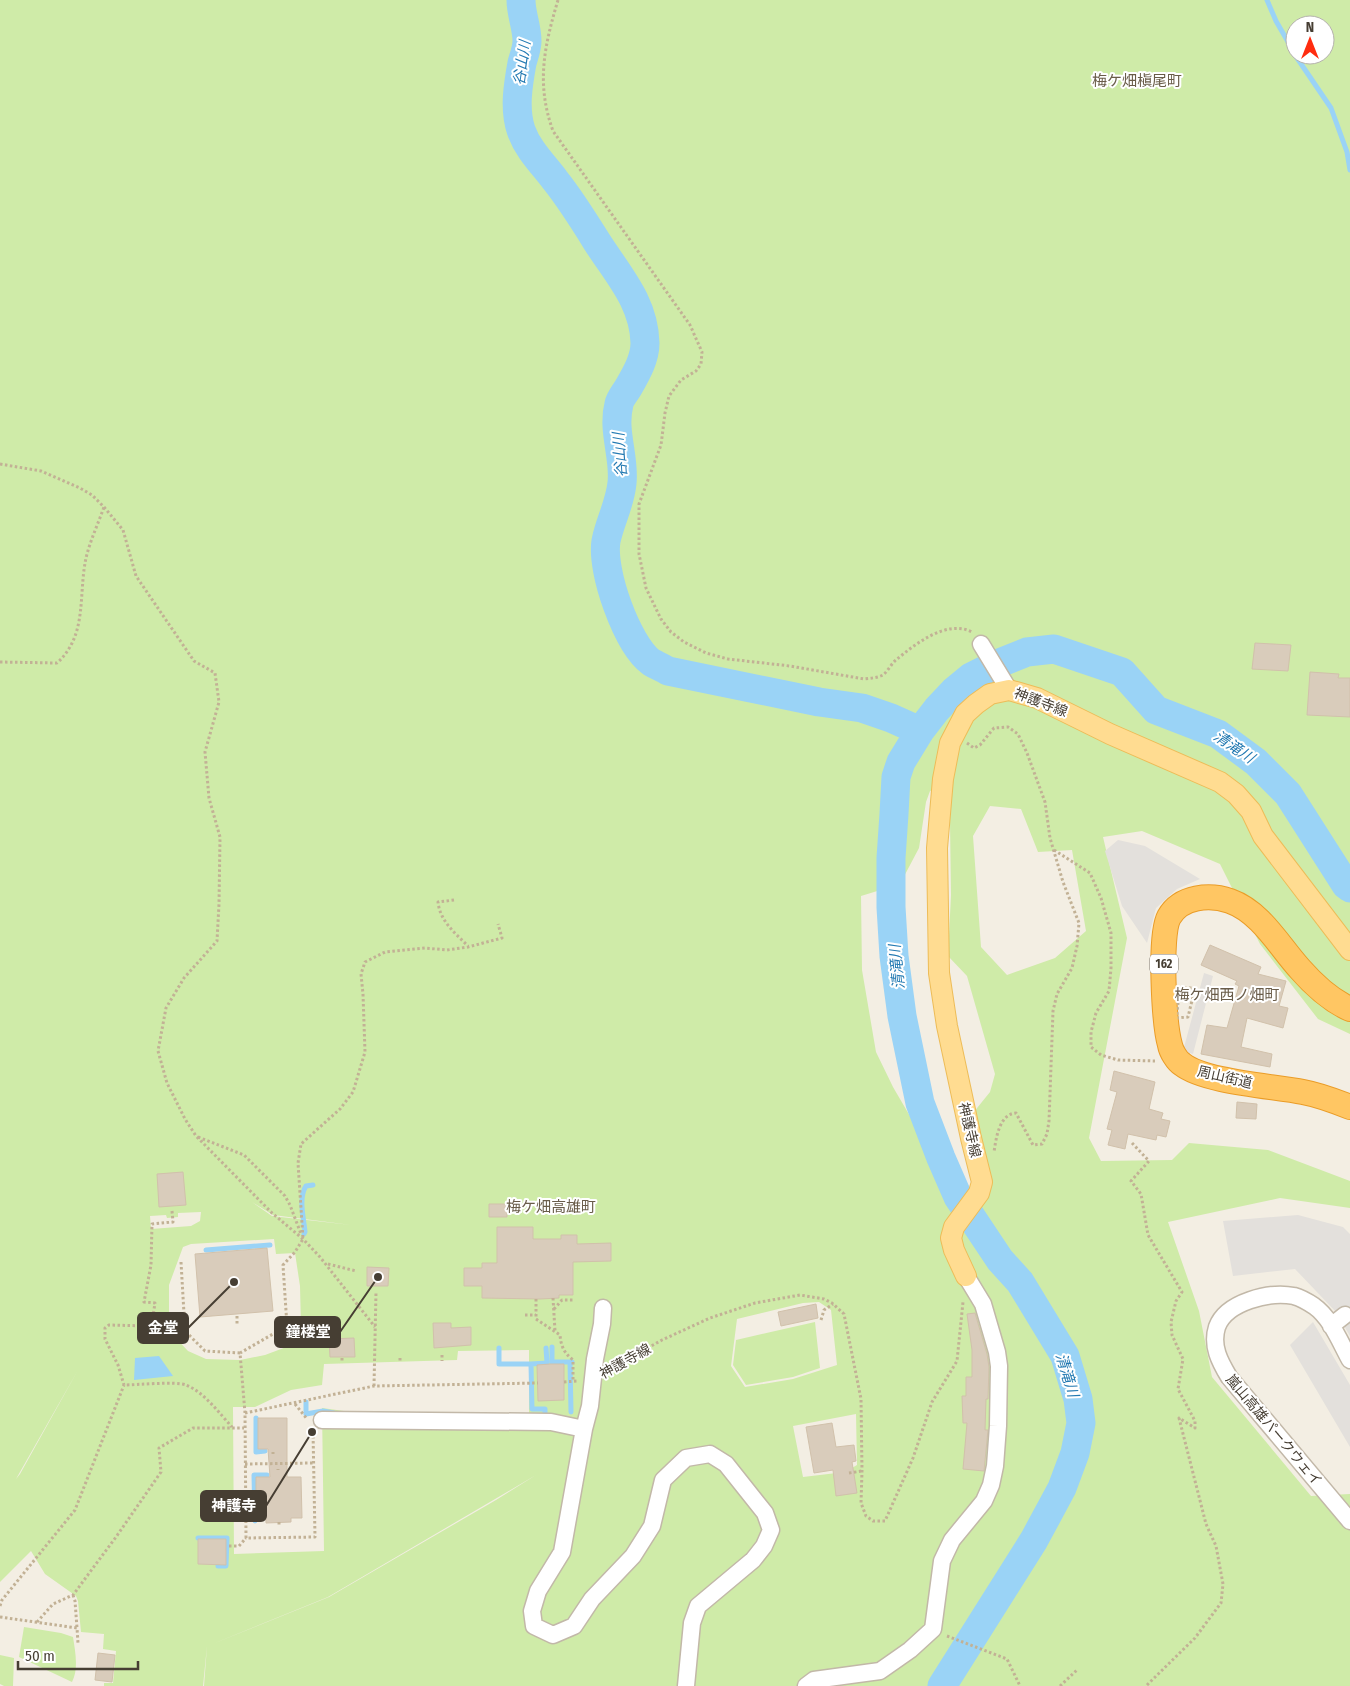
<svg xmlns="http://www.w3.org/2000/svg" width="1350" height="1686" viewBox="0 0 1350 1686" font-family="'Fira Sans Condensed','Noto Sans JP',sans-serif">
	<rect width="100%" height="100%" fill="#f3eee3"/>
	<path fill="#cfeba8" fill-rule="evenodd" d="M0,0H1350V1034L1318,1019L1260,944L1220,864L1142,831L1103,837L1127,938L1089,1138L1101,1161L1172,1160L1189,1143L1268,1150L1350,1181V1208L1280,1198L1168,1222L1199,1311L1212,1377L1311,1496L1350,1494V1686H204L207,1646L203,1686H104V1683H113L116,1651L103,1649L104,1634L81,1632L78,1601L76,1596L45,1574L31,1551L0,1582ZM1295,25H1325V55H1295ZM938,788L943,816L950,823L951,895L948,956L967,976L995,1074L990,1092L973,1113L987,1182L957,1204L935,1159L893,1087L876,1052L862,970L861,896L900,884L919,848L926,802L930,791ZM990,806L1021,809L1038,852L1072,850L1086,931L1055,958L1007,975L981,947L973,836ZM252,1202L273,1215L351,1225L272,1216ZM201,1212L200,1221L191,1226L151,1229L150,1216L166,1215L167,1218L178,1217V1213ZM274,1239L276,1254L295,1253L300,1286L301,1326L289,1346L265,1355L240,1360L206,1359L188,1351L172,1334L169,1319V1285L183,1247L191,1244ZM819,1302L831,1310L837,1365L793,1379L745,1387L731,1366L737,1319L803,1303ZM529,1350V1414L344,1411L322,1408L324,1551L234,1554L233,1407H255L291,1390L322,1385L324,1364L457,1360L458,1351ZM78,1370L20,1474L16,1479ZM856,1414L857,1465L845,1472L803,1477L793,1426ZM536,1475L496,1500L329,1597L210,1645L328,1597Z
		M815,1322L820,1368L793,1377L746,1385L733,1365L736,1340Z
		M24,1627L61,1633L73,1637C75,1650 79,1669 72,1682L19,1657Z
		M0,1655L14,1658L13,1686H4L0,1684Z"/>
	<path fill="#e3e0dc" d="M1118,840L1145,846L1200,879L1177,889L1156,908L1147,943L1122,906L1105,851Z
		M1204,973L1213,976L1193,1054L1183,1051Z
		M1298,1215L1343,1227L1350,1234V1336L1336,1312L1295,1269L1233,1276L1223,1221Z
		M1313,1322L1350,1385V1447L1290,1345Z"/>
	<path fill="#9ad3f6" d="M159,1356L173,1376L134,1380L135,1358Z"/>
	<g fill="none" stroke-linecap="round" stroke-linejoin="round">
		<path stroke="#9ad3f6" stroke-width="5" d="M1267,0L1276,21L1295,54
			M1295,55L1331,108L1347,152L1350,170
			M304,1234L305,1232C304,1219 298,1198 306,1186L313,1185
			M206,1250L270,1245
			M552,1347V1362H572
			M499,1348V1364H531L532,1409H545V1418
			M570,1362L571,1412
			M531,1364L547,1363L546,1348
			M306,1402V1414L323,1411L334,1413
			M256,1418V1452L265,1451
			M255,1521L254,1475H267
			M198,1538H227L226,1566H218"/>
		<path stroke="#9ad3f6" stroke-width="29" d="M521,0C521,14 527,27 527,41C527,48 524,56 522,63C518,85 514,109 521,130C528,150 543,164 555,180C571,200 584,221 597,242C618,275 644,302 645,343C645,359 636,374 628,388C625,393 620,399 619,404C612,431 625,457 622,483C620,504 610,521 606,541C601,571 627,644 651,662C656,665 663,668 668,671L819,702L862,708L891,718L920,731
			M942,1686L1034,1540L1062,1488L1075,1453L1081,1423L1078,1399L1065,1356L1020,1282L1000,1260L958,1197L941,1158L920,1103L902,1016L894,956L891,907V858L894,814L896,777L901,762L920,731L937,709L954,691L971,677L997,664L1027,652L1054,649L1122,672L1156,710L1218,734L1256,762L1288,794L1346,885L1350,888"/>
	</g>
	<path fill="#d9ccbb" stroke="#d1c1ab" d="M1255,643L1291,645L1288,671L1252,669Z
		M1310,672L1339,674L1338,678H1350V717L1307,715Z
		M1210,945L1261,967L1258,974L1286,981L1279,1006L1288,1008L1283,1028L1247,1018L1241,1047L1272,1054L1270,1067L1201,1054L1207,1025L1227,1028L1239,986L1235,984L1237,981L1201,965Z
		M1114,1071L1155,1082L1149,1109L1163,1113L1161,1119L1170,1121L1166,1137L1157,1135L1156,1140L1128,1134L1125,1149L1108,1145L1112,1130L1107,1129L1117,1092L1110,1090Z
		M1237,1102L1257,1104L1256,1119L1236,1118Z
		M183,1172L186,1205L159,1207L157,1174Z
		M489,1204H507V1217H489Z
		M497,1227H533V1239H561V1235H577V1244L611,1243V1261L573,1262V1295H559V1298L540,1299L482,1298V1286H464V1268H482V1263H497Z
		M267,1248L273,1311L200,1317L195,1254Z
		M367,1267L389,1268L388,1286H367Z
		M816,1304L818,1318L781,1326L778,1312Z
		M975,1313L987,1354L989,1367L988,1399H986L985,1430H988L984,1471L963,1469L967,1423H963L962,1396H966V1377H972V1350L967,1314Z
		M433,1323H451V1328L471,1327V1345L434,1348Z
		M354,1338L355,1357H330L329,1339Z
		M550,1364H564V1400L538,1401L537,1365Z
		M258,1418H287V1477H301L302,1518H291V1522L266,1523V1519H256V1477H270L268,1449H258Z
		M832,1423L836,1447L854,1445L856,1461L852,1462L857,1493L836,1496L833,1470L814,1473L806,1427Z
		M198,1539H226V1565L198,1564Z
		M98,1653L115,1655L112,1682L95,1680Z"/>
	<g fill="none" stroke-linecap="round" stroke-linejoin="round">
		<defs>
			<path id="minor" d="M981,644L1009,690
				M603,1308L602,1324L595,1359L590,1406L584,1429L562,1552L538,1591L532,1611L534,1626L553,1635L574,1626L592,1599L633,1556L652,1526L663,1480L686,1458L710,1454L726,1464L765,1513L771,1530L764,1546L753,1560L698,1606L692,1623L686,1686
				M1331,1326L1345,1315
				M1350,1360C1340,1342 1331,1318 1314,1306C1308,1302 1301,1298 1294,1296C1270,1291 1226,1302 1217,1327C1211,1346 1220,1362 1229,1377L1350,1521
				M322,1420L551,1422L584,1429
				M806,1686L814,1680L880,1671L910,1650L933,1629L942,1561L952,1540L984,1501L991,1485L995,1466L998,1426L999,1366L997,1352L983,1304L966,1276"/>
			<path id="major" d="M966,1276L954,1250L951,1238L954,1227L979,1193L982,1182L971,1138L947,1026L939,973L937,848L943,779L950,743L965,714L976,704L990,694L1009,690L1037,698L1110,734L1220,782L1236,794L1251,811L1263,836L1350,950"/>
			<path id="highway" d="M1350,1009C1330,1000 1314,985 1300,969C1279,946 1261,912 1230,901C1210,894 1181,896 1169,917C1159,935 1164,1024 1170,1045C1171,1051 1177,1061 1182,1064C1204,1082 1273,1086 1303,1092C1319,1095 1335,1101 1350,1107"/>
		</defs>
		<use href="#minor" stroke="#c2b8a8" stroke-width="19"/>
		<use href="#major" stroke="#edbc58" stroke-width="22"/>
		<use href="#highway" stroke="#ea9c27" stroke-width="26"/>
		<path stroke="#c2b195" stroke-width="3" stroke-dasharray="2.5 2.5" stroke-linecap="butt" d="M558,0C544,47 536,84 553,131L690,325L702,352L701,364L696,371L681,380L669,396L665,413L661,445L639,504V554L646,588L661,619L671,632L684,642L706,653L728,659L790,666L864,679C871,678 877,678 883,675C888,671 891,664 896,660C915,644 947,619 972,632
			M0,464L41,471L80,488L92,495L104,507L123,530L136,576L194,661L215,673L219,702L205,752L209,798L220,837L219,904L217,941L184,978L166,1008L158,1051L167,1083L185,1119L196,1136L272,1213L303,1239L320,1257L375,1327
			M0,662L57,663C88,635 78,595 86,558C90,541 98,524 104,507
			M967,743L974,748L980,745L994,728L1008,727L1018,734L1027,753L1045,802L1050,838L1063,882L1079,923L1077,946L1072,968L1057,994L1053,1011L1049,1121L1047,1134L1042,1144L1033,1145L1016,1113C999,1114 996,1139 994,1152
			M1054,850L1090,873L1101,898L1111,933V968L1109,991L1096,1013L1091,1032V1047L1101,1055L1118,1060L1155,1061
			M454,900L438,902C440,921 455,933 468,946
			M1179,988H1195L1188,1017L1177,1018C1177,1007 1179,998 1179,988Z
			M198,1137L244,1155L285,1196L290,1205L301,1234
			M1132,1143L1149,1161L1131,1181L1141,1194L1148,1235L1182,1292L1176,1301L1171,1322L1172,1335L1183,1359L1178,1389L1195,1421V1428L1179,1418L1206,1524L1216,1546L1223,1584L1221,1603L1195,1638L1146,1686
			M172,1211L173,1222L152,1224L151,1265L144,1302L155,1303L153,1316L184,1318
			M181,1262L185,1331L205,1351L240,1353
			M328,1264L356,1271
			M553,1298L555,1331
			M536,1299V1319L560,1335C561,1346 564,1353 573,1360V1382
			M554,1309L562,1300H574
			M148,1315L153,1316
			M525,1315H536
			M237,1316V1325
			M821,1320L824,1310L833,1304
			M185,1327L109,1325L105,1328V1339L118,1365L124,1385C137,1385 176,1381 186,1385C204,1392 220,1414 232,1427
			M442,1355V1361
			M342,1358V1362
			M400,1358V1362
			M608,1370L662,1340L710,1318L755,1303L800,1295L824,1299L832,1303L844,1314L861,1399L862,1471L861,1503L866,1516L873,1521H885L913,1458L932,1402L957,1361L963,1302
			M564,1382L577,1381
			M374,1386L376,1292
			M295,1404L307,1419
			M245,1413L240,1353L287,1326L283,1265L295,1252L303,1239L298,1163L301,1144L340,1109L353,1092L365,1052L363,994L361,974L365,962L385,952L425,948L447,950L468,947L502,938L498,924
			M313,1431L315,1537L246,1538L245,1413L374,1386L538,1383
			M273,1452V1454
			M245,1464L313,1463
			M278,1469V1470
			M849,1473L862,1471
			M279,1522V1525
			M229,1546H239L246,1538
			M73,1595L75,1601L77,1628
			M0,1606L2,1600L75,1510L124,1385
			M0,1617L77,1628L78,1643
			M37,1622L53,1604L73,1595L116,1537L161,1472L159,1448L193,1428H244
			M947,1636L1007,1659L1020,1686
			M1060,1686L1078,1669"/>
		<use href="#minor" stroke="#fff" stroke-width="16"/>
		<use href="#major" stroke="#ffdc91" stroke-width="20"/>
		<use href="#highway" stroke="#ffc663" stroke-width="24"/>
	</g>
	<g text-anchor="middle" stroke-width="4" stroke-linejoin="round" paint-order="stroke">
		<rect fill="#fff" stroke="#7e7870" stroke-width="1" x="1150" y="954.5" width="28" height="19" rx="4"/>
		<g font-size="12" font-weight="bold" fill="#463e33">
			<text x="1164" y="968">162</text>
		</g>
		<g font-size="14" fill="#463e33" stroke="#fff">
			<text transform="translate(1041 702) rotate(21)" y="5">神護寺線</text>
			<text transform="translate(1225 1077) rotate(13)" y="5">周山街道</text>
			<text transform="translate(970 1130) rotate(77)" y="5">神護寺線</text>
			<text transform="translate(625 1361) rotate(-29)" y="5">神護寺線</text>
			<text transform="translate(1274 1430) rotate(50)" y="5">嵐山高雄パークウェイ</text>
		</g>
		<g font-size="15" font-style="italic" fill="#237ab2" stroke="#fff">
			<text transform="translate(522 63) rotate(-82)" y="5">谷山川</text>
			<text transform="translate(620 455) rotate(-94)" y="5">谷山川</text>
			<text transform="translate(1234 747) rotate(34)" y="5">清滝川</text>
			<text transform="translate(897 967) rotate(-96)" y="5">清滝川</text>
			<text transform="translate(1067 1375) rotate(73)" y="5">清滝川</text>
		</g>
		<g font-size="15" fill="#695c49" stroke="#fff">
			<text x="1137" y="86">梅ケ畑槇尾町</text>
			<text x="1227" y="1000">梅ケ畑西ノ畑町</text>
			<text x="551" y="1212">梅ケ畑高雄町</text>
		</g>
	</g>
	<path fill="none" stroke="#463e33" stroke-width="2" d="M234 1282L188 1328M378 1277L340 1332M312 1432L266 1506"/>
	<g fill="#463e33" stroke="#fff" stroke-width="2">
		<circle cx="234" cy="1282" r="5"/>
		<circle cx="378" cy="1277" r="5"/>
		<circle cx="312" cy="1432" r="5"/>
	</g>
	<g fill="#463e33" stroke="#463e33" stroke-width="2">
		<rect x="138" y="1313" width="50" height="30" rx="5"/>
		<rect x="275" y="1317" width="65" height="30" rx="5"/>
		<rect x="201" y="1491" width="65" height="30" rx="5"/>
	</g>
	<g font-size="15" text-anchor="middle" font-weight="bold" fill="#fff">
		<text x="163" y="1333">金堂</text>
		<text x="308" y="1337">鐘楼堂</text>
		<text x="234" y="1511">神護寺</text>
	</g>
	<g transform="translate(1310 40)"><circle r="24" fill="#ffffff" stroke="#b5b2ad"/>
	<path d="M0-4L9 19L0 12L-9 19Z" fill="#ff2c0f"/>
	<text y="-8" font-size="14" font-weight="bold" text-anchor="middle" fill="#463e33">N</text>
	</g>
	<path d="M18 1661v8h120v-8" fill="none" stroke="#463e33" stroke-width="2.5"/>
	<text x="25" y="1661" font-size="15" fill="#463e33" stroke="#ffffff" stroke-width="4" paint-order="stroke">50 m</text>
</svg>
